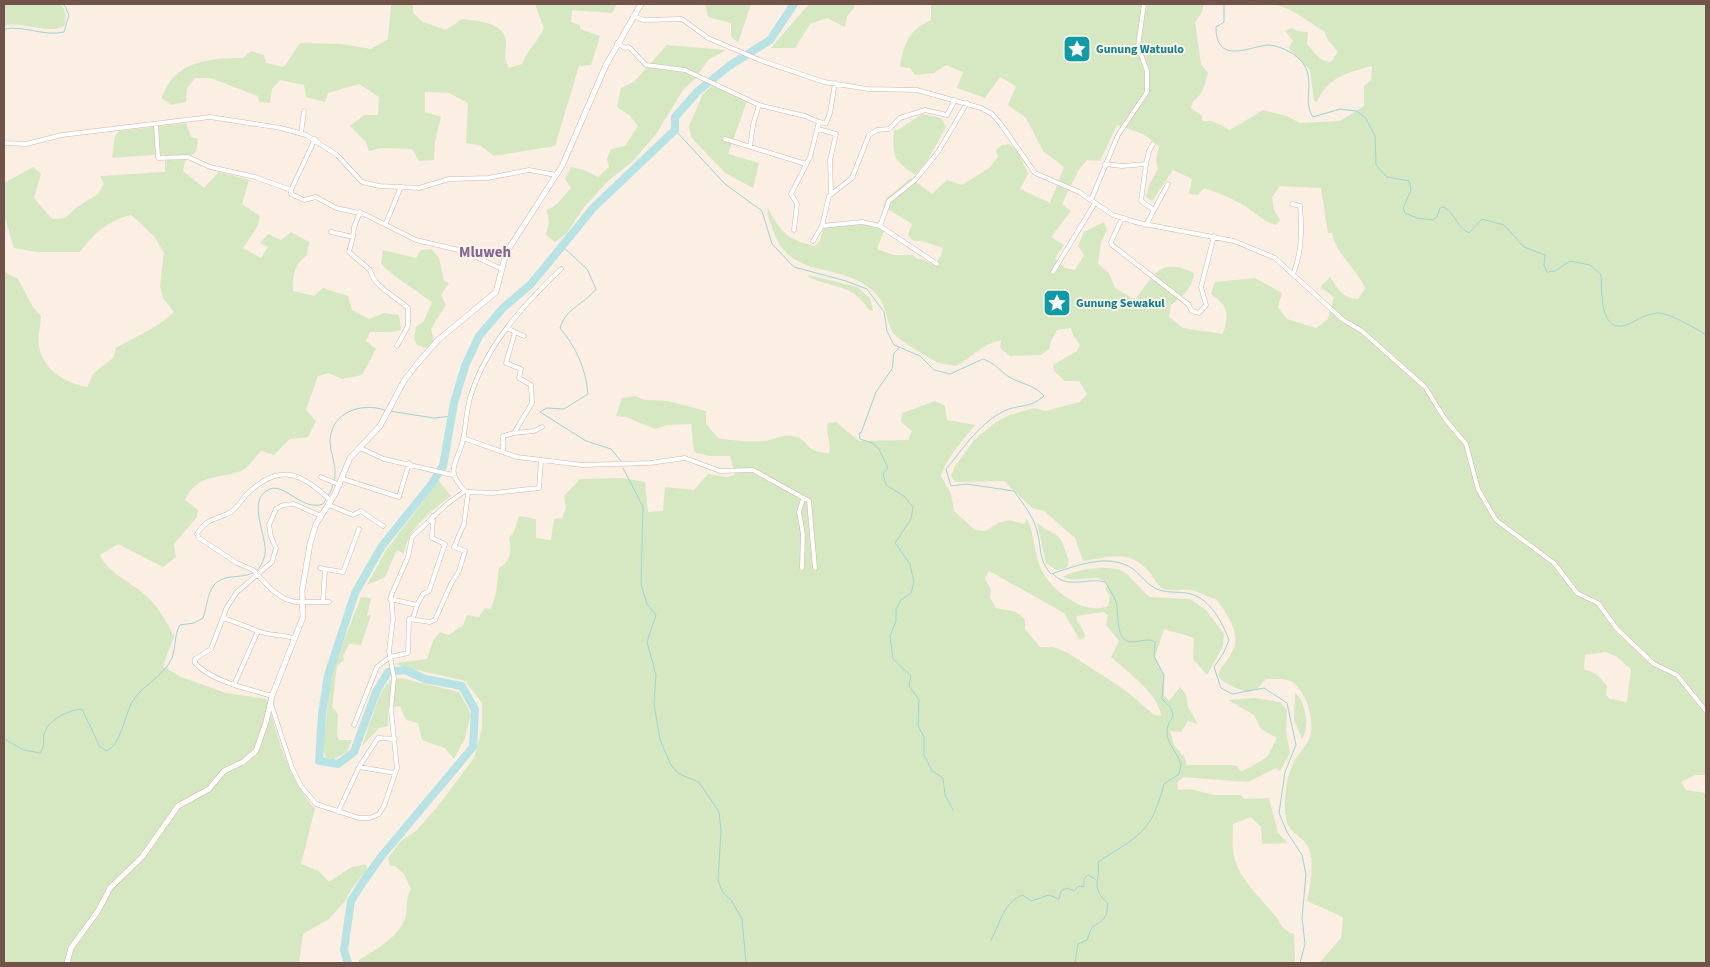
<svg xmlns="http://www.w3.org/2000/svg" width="1710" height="967" viewBox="0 0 1710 967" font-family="'Source Sans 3',sans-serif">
	<rect width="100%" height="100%" fill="#fbeee2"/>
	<path fill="#d6e8c1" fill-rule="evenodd" d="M4,4H60C66,9 67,19 64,26C50,35 22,21 4,25Z
		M395,4H413V13L423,22L446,30L462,19C477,21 508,22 506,45C505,55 504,58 509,68L522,64C527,50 538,42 544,28L535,4H617L612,13L572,10L571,22L580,25V29L600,36L591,65L579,66L555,146L494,156L481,146L466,143L468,103L449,93L425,92V112L441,117L435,141L434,160L419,161L412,149L381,148L369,151L366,142L350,126L364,115H378L379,97L359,84L328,93L325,102L306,97L304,85L280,80L272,89L270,103L259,102L258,96L210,78H195L187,88L186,102L171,105L161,98C165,91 168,83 173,78C190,59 220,58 243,58L251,51L264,55L266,63L284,67L300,43L342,44L371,49L388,39L391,6Z
		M705,4H751L738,43L731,36V23L708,17Z
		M809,4H853L855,7L847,16L845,27L827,18L810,24L795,48H771Z
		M931,4H1204L1201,14L1195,22L1201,64L1208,73C1205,84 1203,95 1193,101L1191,108L1202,116V121H1212L1230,130L1263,110L1287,116L1300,123L1340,121L1364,106V86L1371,80L1372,66C1349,72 1327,77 1317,102L1314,100L1310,70L1290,50L1289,47L1293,41L1285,31L1292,28L1297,31L1308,32L1307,44C1315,52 1319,62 1331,62L1338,52L1327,39L1325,32C1309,23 1295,9 1276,5C1268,3 1262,8 1253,4H1706V775H1695L1681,782L1686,790L1706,793V963L1320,962L1341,938L1343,917L1307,901C1310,887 1316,858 1307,845C1300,835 1289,833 1286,819C1283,803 1286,778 1293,763C1298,754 1306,747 1310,737C1315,721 1307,692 1292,682C1286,678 1274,679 1266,679L1258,688L1247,692C1196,674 1228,672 1235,644C1238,629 1225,611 1216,599C1207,598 1200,591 1191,590C1182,588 1173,592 1164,589C1157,586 1155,579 1151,574C1130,548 1111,557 1083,561L1075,538L1044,511L1032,508L1004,481L959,482L954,481L951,476L954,468L974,440L995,423L1007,416L1034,408L1045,411L1080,402L1087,394L1079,381H1065L1054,371L1053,365L1077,351L1080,345L1073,335L1071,328L1057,330L1051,341L1049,349L1041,355L1010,356L1000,348L1001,340C982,344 971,358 956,366C950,365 942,364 937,362C930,359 896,338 893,333C884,316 888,304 872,290C840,261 790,281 773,230C771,222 766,216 768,208C781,233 788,240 815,246L820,241L824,224L851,221L879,222L878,227L884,231L877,249L894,255H913L917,259H922L934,265L941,256L943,248L925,242L912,240L908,235L912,224L883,206L886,199L911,178L932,194L947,180L962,185L989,168L998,157L996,150L1002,145L1009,144L1018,151L1028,174L1020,189L1050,203L1064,167L1043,151L1026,118L1008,105L1016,86L1000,77L985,98L957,88L963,72L946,65L934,73L915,75L910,68L900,67C904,43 908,31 931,20ZM1117,125L1143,134L1159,146L1156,160L1158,169L1150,183L1146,197L1152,201L1173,170L1192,179L1189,194L1198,195L1204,188C1218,193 1232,198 1245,206C1256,213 1262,221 1276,225L1280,220L1274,210L1272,197L1280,186L1321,188L1328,233H1332C1335,253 1357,269 1365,288L1358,299C1342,298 1338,289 1330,277L1320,287L1334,297L1328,319L1316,328L1287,319L1278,307L1282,293L1255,278L1215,282L1211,294C1229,307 1229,313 1223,334L1183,328L1169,317L1171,305C1183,296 1193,288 1194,273C1160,256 1154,275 1135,300L1115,288L1109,273L1098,264L1101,242L1107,230L1104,222L1084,232L1078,246L1084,255L1075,270L1065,268L1055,258L1064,245L1051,237L1071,211L1062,204L1078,171L1087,160L1100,161ZM1606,652L1617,657L1631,669L1627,702L1610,699L1606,695L1607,686C1600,677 1595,671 1584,670L1585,655Z
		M667,45L726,50L708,60L695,79L683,90L656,134L633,161L609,180L584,207L567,233L555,242L546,235L549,222L547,210L556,205L571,188L565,179L571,167L584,170L598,177L609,167L607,159L611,149L625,146L638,126L630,116L617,107L621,88L634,82Z
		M713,85L747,101L728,154L759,163L753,188L725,173L691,137L689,126L703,94Z
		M922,114L941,118L946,127L927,161L915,175C893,159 892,156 894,130H898Z
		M186,123L191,137L198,139L196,152L185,161L183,171L204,188L219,172L249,180L242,204L260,216L257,227L243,248L261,258L268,247L260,243L268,234L281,240L291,232L309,242L307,255C294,266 293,273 293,291L314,296L323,288L348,296L352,310L369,319L384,313L399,315L401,330L391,332H370L366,341L376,349L362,375L342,379L328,373L318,376L306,410L316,421L308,437L290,439L274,455L261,451C255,457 248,468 241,471C218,480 198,472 185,500L198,510L197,517L174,544L176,557L163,567L118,544L100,555C108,573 129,581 144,594C156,603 167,622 174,636L163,666L181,677L226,693L267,699C278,739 288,777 315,809L301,864L319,871L329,882L350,868L365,864L368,869L352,888L345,901L329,919L303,934L299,963H4V272L18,279L33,307L41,316C41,325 37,338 39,347C44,370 65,383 87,387L94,373L113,358L116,348C137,336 157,328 174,312L163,298L160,286L164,253L154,236L131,215C107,221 94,233 80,252H37L14,248L4,215V183L33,167L41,174L34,198L52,219L65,218L77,207L98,194L104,184L100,176L165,172V154L112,158L115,135L120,131Z
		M431,249L439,258L444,281L449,283L441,295L446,305L431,329L434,341L426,348L417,345L414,338L416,327L424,321L432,302L396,277L381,264L383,250L416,258L421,250Z
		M809,275L857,287L870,298L873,311L869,310C853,284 833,288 808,277Z
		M635,396L645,400L668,401L706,411V424L718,438C733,441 750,442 765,441C776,439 784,433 796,437C810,441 804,452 829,453C832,442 825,435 828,423L836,422L859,441L908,440L912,431L901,422L902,413L935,401L945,406L947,420L976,425C967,433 943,464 941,476L951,494L954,511L975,530L986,531L998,523L1010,520L1024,524L1027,519C1034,533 1034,550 1039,564C1046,587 1084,617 1108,606L1110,596L1105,588L1108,585C1098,570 1077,585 1063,577C1074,569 1114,564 1124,572C1134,579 1140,590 1150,597L1190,599L1206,610L1224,634L1223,646L1207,675L1193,659L1194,638C1184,634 1175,633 1164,629L1155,657L1164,675V695L1169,701L1180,687L1186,694L1188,707L1198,724L1188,721L1181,732L1170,731L1174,745L1185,758L1187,765H1231L1237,766L1241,772L1267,757L1277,738L1261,729L1254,715L1228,700L1255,698L1280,702L1287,710L1286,731L1290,753L1280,771L1276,768L1248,782L1183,777L1177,783L1178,790L1190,789L1215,795H1241L1244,799L1269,798L1278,833L1288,843L1262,844L1261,827L1251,817L1233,824C1233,833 1232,842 1233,851C1236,875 1258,896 1273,913C1283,924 1279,928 1294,934L1295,963H359V960C376,949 397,939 405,919C408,908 405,899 411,889L404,874L395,866H390L388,858L401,841L416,831L438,806L474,758L482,728V703L465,681L400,666L396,663L427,659L433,641L440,632L449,635L463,625L467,615L479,617L485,608L491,609L496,593L499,568C511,561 512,551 509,538L514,531L519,516L536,519V538L551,540L554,519L562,518L566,508L564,496L580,479L622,478L645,482L648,512L663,511L665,487L694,490L708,474L727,477L735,475L730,456H709L694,452L691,424L667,425L655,429L626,417L616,416L622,398ZM989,571L1064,613L1080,640L1085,637C1085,629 1077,625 1076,616L1103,612L1108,615L1106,625L1119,641L1111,657C1127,672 1158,692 1161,716L1154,715L1125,690L1068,653L1053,647H1040L1025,629V619L1016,612L996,608L990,598L991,590L985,579Z
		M439,481L451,496C431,511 408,528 404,554L397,550L385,577L367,585L386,550Z
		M1037,522C1049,536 1060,528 1066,553C1068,559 1071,562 1066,568L1056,570L1046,563Z
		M361,597L371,598L367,616L371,615L361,645L349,644L343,656L344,660L337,666L332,707L338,714L337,734L339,740H352L347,752L334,759L326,758L323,749L331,673Z
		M401,678L459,692L471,714L465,738L454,759L445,748L422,740L418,723L406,720L400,706L388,708V726L379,728L362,746L380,694L390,680Z
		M1295,693C1306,701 1310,728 1302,739L1294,720Z"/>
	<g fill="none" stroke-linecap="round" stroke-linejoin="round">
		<path stroke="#9dd4d6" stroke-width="1" d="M1224,4V22L1216,27C1216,65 1248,47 1268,45C1275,45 1281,48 1286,50C1325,69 1299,98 1313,117L1340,109L1356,111L1365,117L1375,136L1376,165L1387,177L1409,181L1411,190L1403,208L1405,213L1417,218L1432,220L1437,217L1440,208L1444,207C1455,214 1457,227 1469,233L1482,219L1504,225L1524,247L1545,255L1544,265L1547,272L1555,271L1570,261L1590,265L1601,275C1602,291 1599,337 1629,324C1639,319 1646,314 1658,313C1670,313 1695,328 1706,335
			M4,29C24,25 45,37 64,32L69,15L65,6L62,4
			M675,130L725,184L762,211L772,244L794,267L846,281L867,289L884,312L887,331L894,345L920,356L934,370L950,374L983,359C995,363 1000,371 1009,377C1021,384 1035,385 1044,396C1029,409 1019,404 1004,411C978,424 964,448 946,469L951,486L967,484L1014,491C1023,504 1033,515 1037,531C1042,549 1038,559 1051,574C1076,566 1109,552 1133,569C1141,575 1147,585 1157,589C1170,594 1180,591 1191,594C1211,600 1222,622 1229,640L1224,652L1214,667L1221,688L1232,694L1264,688L1287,703L1296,745L1285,772L1279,813L1287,832L1302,855L1306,874L1302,918L1305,944L1300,963
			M562,246L587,269L596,289C582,306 567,307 560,328C576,347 586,369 588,394L564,409L547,408L540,412L586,441L611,449L621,461
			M899,348L894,353L892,369L876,392L861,433H859L860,439L872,443L879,449L888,468L883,474L886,485L905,497L913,507L911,519L895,543L910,564L914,582L911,593L901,600L896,609V621L890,636L893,659L911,676L909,686L919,700L918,726L924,737V755L932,771L943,778L945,795L953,810
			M389,411L434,418L452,416
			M623,468L643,507L641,585L647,604L656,615L647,642L656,675L654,704L660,740L671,765L679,774L699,782L719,812L721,830L718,881L723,893L731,900L742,919L746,963
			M1053,574C1068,590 1087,577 1105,582C1109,588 1113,595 1116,602C1119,613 1116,633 1125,640C1134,646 1146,636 1155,642L1154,656L1164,675L1162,699L1170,707L1173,715C1172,719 1169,722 1168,726C1163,742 1178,751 1181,765L1179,774L1164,784C1151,834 1139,835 1098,862C1101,885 1089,884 1108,904C1107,918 1104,920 1092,927L1087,940L1078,944L1075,963
			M4,739L24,750L40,753C45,746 43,743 44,735C47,720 68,710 82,709L100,747L107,751C121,743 124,719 131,704C141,685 163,678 172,658C176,648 174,634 180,625L194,623L203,618C207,607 207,594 214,585C228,568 258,588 265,554C268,537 245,499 270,489C285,483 303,512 323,504C330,493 335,485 335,472C335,461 330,451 330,441C331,412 361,402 385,410
			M991,940C1000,924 1004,901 1023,895L1031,901L1049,895L1059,899L1061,891L1067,888L1074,891L1079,886L1084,887V879L1088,875L1095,879"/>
		<path stroke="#b7e3e4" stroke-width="8" d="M348,963L344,950L351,901L359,888L380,858L473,747L475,710L462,686L425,679L405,670L388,672L376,692L354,752L338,764L319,761L322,714L328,675L355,593L382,546L431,485L443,466L454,403L465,366L479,336L503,308L531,284L594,207L675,130V117L698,91L729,66L770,40L794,4"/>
		<defs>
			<path id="street" d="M633,16L644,20L682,19L708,38L762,61L824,82L868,89L917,90L981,108L992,114L1000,123L1035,173L1079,192L1113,215L1139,223L1234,241L1275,258L1342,319L1362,331L1425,387L1445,419L1466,444L1478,489L1496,520L1554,563L1577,593L1598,603L1617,629L1654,664L1677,675L1706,711
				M617,43L625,48L629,47L646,65L685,70L759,105L805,116L819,122
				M156,124L158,158L188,157L210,167L255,177L291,190V194L304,200L316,197L336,208L364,214L416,240L463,251L502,269
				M818,129L836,134L830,160L831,193
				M301,133L304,111
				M725,139L806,164
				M4,143L26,144L62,135L210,117L281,128L306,135L337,155L362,182L379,186L419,188L449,179L488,178L529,170L556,175
				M750,147L753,125L759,105
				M1105,164L1122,166L1146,164L1149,151L1153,144
				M1146,164L1141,201L1154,210
				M291,190L315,139
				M1091,200L1118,135L1147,92V71L1138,46L1144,4
				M1292,204L1300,206C1302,228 1302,254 1293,274
				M1122,218L1111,242L1112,245L1188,304L1192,311L1199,313L1206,305L1201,287L1214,236
				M386,223L400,189
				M1146,225L1168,184
				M822,226L829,196L852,178L869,135L877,130L889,129L900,118L925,110L947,115L955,100
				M880,226L889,201L915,180L938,152L967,103
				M794,230L797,204L791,194L810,157L819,122L826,123L830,113L835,83
				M331,232L353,237L349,252L370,270C374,287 395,296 408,308V326L397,346
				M353,237L354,227L360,212
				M813,241L822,226L862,222L880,226L937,264
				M1053,272L1095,203
				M515,332L524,336
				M514,433L534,431L542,427
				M463,438L517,457L582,465L650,463L685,458L720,471L753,470L809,501L815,568
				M360,448L384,459L453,475
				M503,452V436L514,433L532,403L531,385L519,378L521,369L506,363L515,332L507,328
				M321,477L340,485
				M343,479L399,497L409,463
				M467,492L493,493L539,488L541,461
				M329,505L353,515L361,511L383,526
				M320,568L325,569L323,602
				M802,568L803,534L799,512L803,499
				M325,569L343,572L359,529
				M390,599L417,605L413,618
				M329,602H295L285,599L272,590L253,570L237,563L199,538L197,534C209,515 218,521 232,511C238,507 242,499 247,494C280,462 302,473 331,501
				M417,605L423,594L429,591L445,544L432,538L433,516
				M224,618L258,631L234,685L272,696
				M258,631C270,636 280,634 293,638
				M234,685C220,680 205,674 195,663V659L211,649L227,607L237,592L272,562L276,548L271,537L269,525L276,509L283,505L294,504L321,516
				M271,704L292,768L301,786L316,804L359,818H370L379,814L384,806L397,768L391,710L394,678L389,651L393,619L391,596L408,557L412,537L447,504L465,491C444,469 457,465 463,440C466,426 466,412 470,398C485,347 523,305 561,269
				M354,725L377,667L390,657L408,653L409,619L430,622L435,620L451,584L459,571L465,551L454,547L464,524L468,493
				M359,767L378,738L395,739
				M338,812L359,767L395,773"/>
			<path id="secondary" d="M67,963L71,948L98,911L110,888L142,857L178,806L209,789L224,771L243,762L256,751L266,722L272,696L303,617L302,591L310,544L316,524L335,494L350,458L380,426L404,381L417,364L438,340L496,292L506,253L562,166L606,65L641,4"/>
		</defs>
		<use href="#street" stroke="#ceb7ac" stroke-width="5"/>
		<use href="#secondary" stroke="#d1b6a9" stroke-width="6"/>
		<use href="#street" stroke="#fff" stroke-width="4"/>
		<use href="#secondary" stroke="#fff" stroke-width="5"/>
	</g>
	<defs>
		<symbol id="sight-square" viewBox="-11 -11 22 22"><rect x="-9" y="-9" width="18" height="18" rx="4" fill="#0f9aa8" stroke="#fff3e7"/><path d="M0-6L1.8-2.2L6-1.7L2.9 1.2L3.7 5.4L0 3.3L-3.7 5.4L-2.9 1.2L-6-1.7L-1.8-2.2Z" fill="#fff"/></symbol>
	</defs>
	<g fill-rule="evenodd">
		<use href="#sight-square" x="1061" y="33" width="32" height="32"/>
		<use href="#sight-square" x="1041" y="287" width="32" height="32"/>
	</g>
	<g text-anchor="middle" stroke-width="4" stroke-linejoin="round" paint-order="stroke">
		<g font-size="12" font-weight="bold" fill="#0d838f" stroke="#fff3e7" text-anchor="start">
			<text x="1096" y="53">Gunung Watuulo</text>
			<text x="1076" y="307">Gunung Sewakul</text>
		</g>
		<g font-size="15" font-weight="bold" fill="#7f6595" stroke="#fff3e7">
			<text x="485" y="257">Mluweh</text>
		</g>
	</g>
	<rect width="1710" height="967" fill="none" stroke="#725349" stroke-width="10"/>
</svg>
